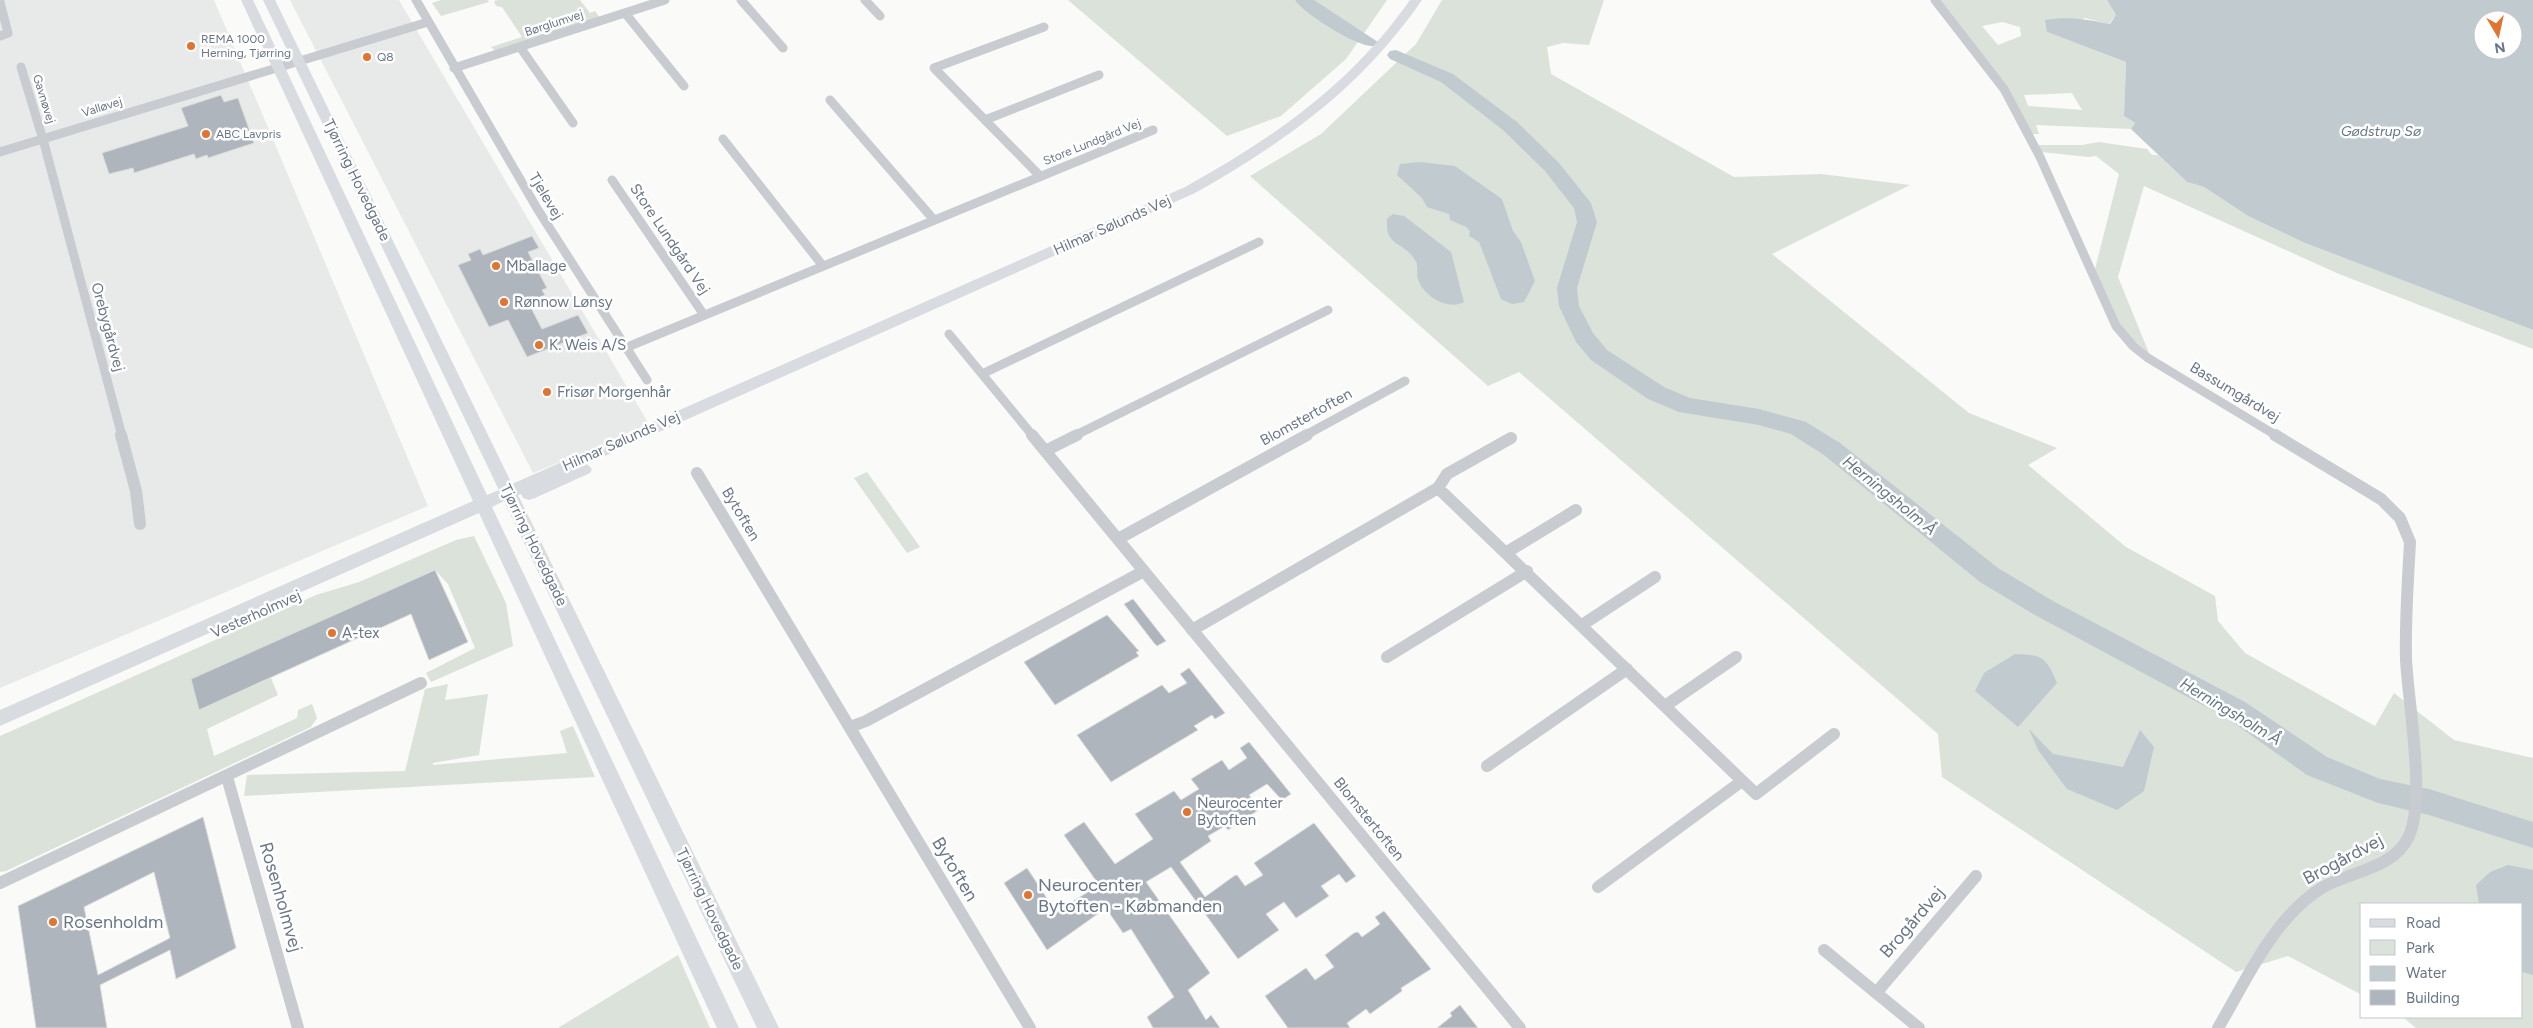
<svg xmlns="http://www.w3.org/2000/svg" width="2533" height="1028" viewBox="0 0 2533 1028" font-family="Figtree,sans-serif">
	<rect width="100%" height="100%" fill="#fafaf8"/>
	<path fill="#e8e9e9" d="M0,0H214L428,506L0,688Z
		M290,0H399L650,426L533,473Z"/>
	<path fill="#dbe2d9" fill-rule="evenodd" d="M441,0H488L489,2L441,16L432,3Z
		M499,0H580L590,13L595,11L600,18L495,51L491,47L522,37L502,7L496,6L494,1Z
		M1068,0H1387L1346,59L1281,116L1227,136Z
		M1442,0H1604L1589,45L1563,43L1547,47L1551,74L1734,177L1821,174L1910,185L1772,254L1969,413L2057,448L2028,465L2126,547L2215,596L2218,621L2245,653L2375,726L2394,693L2454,740L2533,758V1028H2416L2403,1017H2522V904H2362V995L2288,956L2236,972L1942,777L1938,734L1519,372L1488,386L1250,176L1321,134L1416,44Z
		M1937,0H2107L2116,15L2109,24L2085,18L2047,32L2126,62L2124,116L2135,123L2131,129L2036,125L2039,134H2029L2011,95ZM2002,22L2020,27L2021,36L1998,45L1982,26ZM2072,93L2082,110L2028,106L2024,95Z
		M2099,142L2147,149L2152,155H2158L2187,182L2204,187L2248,216L2305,243L2533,330V349L2339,274L2144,186L2118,277L2149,353L2123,332L2095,269L2119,174L2096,156L2088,157L2041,152L2037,145H2082Z
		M867,472L920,547L907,553L854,478Z
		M474,536L506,603L513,646L431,682L426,673L475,648L448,584L435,570L199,710L271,678L278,695L207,729L214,756L297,718L298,710L312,704L317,718L311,727L6,871L0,872V736L316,595L359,582L456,540Z
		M448,684L445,700L488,694L479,755L433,763V765L567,753L560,731L573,726L595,777L244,796L247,775L405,771L425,689Z
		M678,955L710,1028H558Z"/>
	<path fill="#c1cacf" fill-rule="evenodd" d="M2107,0H2533V330L2305,243L2248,216L2204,187L2187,182L2131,129L2135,123L2124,116L2126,62L2047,32L2045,20C2068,16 2087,19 2110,24L2116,15ZM2483,20H2513V50H2483Z
		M1420,162L1455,166L1502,199L1513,231L1521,242L1535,281L1524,302L1512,304L1501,299L1479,242L1469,236L1470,231L1466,227L1450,220L1449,214L1427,207L1422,198L1397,175L1400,164Z
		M1393,214L1404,216L1451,252L1464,302C1448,311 1423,296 1418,279C1416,273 1419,265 1415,260C1403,240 1385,248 1387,219Z
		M2015,654C2043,655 2046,657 2057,683L2018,727L1975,691L1984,673Z
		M2029,729L2053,754L2123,767L2140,730L2154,747L2144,791L2117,810L2067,789L2038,750Z
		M2508,865L2533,870V975L2522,972V904H2479L2476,885L2490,872Z"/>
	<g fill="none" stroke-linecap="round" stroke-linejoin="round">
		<path fill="#c1cacf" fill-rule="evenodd" d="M1295,0H1314L1378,42L1375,46C1360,49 1304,14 1295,0Z
			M1396,50L1453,74L1517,122L1559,163L1591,203L1597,222L1577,288L1579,306L1593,333L1607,350L1664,387L1690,398L1759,409L1806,422L1840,443L1998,568L2053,601L2245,702L2327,757L2380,779L2429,789L2533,822V848L2429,815L2378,803L2307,775L2227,718L2035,615L1980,582L1824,455L1791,434L1759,425L1679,412L1648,399L1591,360L1576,342L1559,306L1557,288L1577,222L1574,208L1545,171L1503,130L1441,82L1390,59L1387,55L1390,51Z"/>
	</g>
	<path fill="#afb5bc" stroke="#dcdcda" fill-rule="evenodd" d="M221,95L224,102L238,98L254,143L208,158L207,155L196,159L194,154L134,173L133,168L109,174L102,153L188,126L181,108Z
		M532,236L539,248L528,252L547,288L542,290L545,295L528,302L542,329L578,315L588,333L527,357L508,320L489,327L458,265L471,260L468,254L480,249L483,255Z
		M435,570L468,642L429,660L411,614L199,710L191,679Z
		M1133,599L1166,641L1157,646L1154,643L1124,604Z
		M1107,615L1139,651L1136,652L1139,656L1055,705L1024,662Z
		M1189,668L1225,713L1215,719L1212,715L1194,726L1198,730L1111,782L1077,735L1162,685L1169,693L1187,683L1180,674Z
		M1249,742L1291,794L1282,800L1267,784L1249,795L1260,809L1228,830L1225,826L1208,836L1211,841L1180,862L1205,897L1234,876L1237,875L1245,886L1263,875L1254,863L1314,823L1356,876L1346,883L1339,874L1321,886L1329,896L1296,918L1284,902L1266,914L1279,930L1238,959L1171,867L1146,882L1210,973L1188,990L1206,1020L1211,1015L1220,1028H1153L1147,1017L1174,997L1131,929L1123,933L1106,908L1047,950L1004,883L1027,868L1056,912L1099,885L1064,835L1084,822L1115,864L1153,839L1135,814L1174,791L1181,800L1199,789L1191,779L1222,760L1229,770L1247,758L1240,748Z
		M203,817L236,948L176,979L170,950L100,985L107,1028H36L18,906ZM154,872L170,938L98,975L84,907Z
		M1384,911L1431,969L1401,988L1402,991L1370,1014L1366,1009L1347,1023L1350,1028H1288L1265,996L1306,968L1315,980L1334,967L1325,955L1354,933L1358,932L1362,937L1380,924L1375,917Z
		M1460,1005L1478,1028H1437L1452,1016L1450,1013Z"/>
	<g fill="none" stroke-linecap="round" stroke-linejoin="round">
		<path stroke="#c8cbcf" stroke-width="9" d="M416,0L538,210L647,380
			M741,0L783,48
			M865,0L880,16
			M1935,0L2004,89L2040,157L2116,326L2133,346L2148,358L2277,436
			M0,2L8,33L0,36
			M625,13L684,86
			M520,47L573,123
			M21,67L44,143L122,436
			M454,68L665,0
			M830,100L934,220
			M985,120L1099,75
			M723,139L823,266
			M0,152L428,22
			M1040,176L934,68L1044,27
			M612,180L704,315
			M949,334L1033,436
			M625,348L1153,130
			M982,374L1259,242
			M1074,436L1328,310
			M1304,436L1405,381"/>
		<path stroke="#c8cbcf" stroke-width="12" d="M121,435L136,491L140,524
			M1032,435L1520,1028
			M1045,451L1077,435
			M697,473L1030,1028
			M1438,488L1447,474L1511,438
			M1118,539L1307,435
			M1507,552L1576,510
			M1582,625L1655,577
			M1192,630L1438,488L1756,794L1834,734
			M1387,657L1527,571
			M1665,706L1736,657
			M850,727L866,721L1144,571
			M1487,766L1627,669
			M227,777L298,1028
			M0,883L421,683
			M1598,887L1742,781
			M1824,950L1919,1028
			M1876,993L1976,876
			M2218,1028C2246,981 2272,920 2320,889C2348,871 2394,870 2409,836C2426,798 2408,703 2406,659C2405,620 2408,581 2410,542L2400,518L2381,499L2275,435"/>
		<path fill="#d8dbe0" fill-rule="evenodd" d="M241,0H253L487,495L499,490L263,0H275L512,484L1185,187C1275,137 1350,85 1410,0H1422C1360,89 1288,140 1195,193L587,464L592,469L590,473L535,498L529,500L523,498L521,494L518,495L779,1028H757L504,501L492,507L739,1028H717L479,513L0,726V710L473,501Z"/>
	</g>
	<g fill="#e17431" stroke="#fff" stroke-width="2">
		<circle cx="191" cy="46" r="5"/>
		<circle cx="367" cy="57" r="5"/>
		<circle cx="206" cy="134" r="5"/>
		<circle cx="496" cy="266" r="5"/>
		<circle cx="504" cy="302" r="5"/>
		<circle cx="539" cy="345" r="5"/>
		<circle cx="547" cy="392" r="5"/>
		<circle cx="332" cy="633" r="5"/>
		<circle cx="1187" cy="812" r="5"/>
		<circle cx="1028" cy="895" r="5"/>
		<circle cx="53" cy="922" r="5"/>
	</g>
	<g text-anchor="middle" stroke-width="5" stroke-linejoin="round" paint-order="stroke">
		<g font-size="12" fill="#697688" stroke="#fff">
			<text transform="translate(554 23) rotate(-18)" y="4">Børglumvej</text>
			<text transform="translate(44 99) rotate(73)" y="4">Gavnøvej</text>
			<text transform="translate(102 107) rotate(-17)" y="4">Valløvej</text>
			<text transform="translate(1092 142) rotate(-22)" y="4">Store Lundgård Vej</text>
		</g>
		<g font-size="12" fill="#697688" stroke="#fff" text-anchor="start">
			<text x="201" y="43">REMA 1000<tspan x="201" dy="14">Herning, Tjørring</tspan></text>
			<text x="377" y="61">Q8</text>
			<text x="216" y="138">ABC Lavpris</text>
		</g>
		<g font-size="14" font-style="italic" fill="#657783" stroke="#fff">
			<text x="2381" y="136">Gødstrup Sø</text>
		</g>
		<g font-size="15" fill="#697688" stroke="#fff">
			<text transform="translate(357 180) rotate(64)" y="5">Tjørring Hovedgade</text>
			<text transform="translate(546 196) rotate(59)" y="5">Tjelevej</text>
			<text transform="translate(1112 225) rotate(-24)" y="5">Hilmar Sølunds Vej</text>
			<text transform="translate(670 239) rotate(56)" y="5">Store Lundgård Vej</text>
			<text transform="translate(108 327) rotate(75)" y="5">Orebygårdvej</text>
			<text transform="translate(2235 392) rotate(31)" y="5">Bassumgårdvej</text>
			<text transform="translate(1306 417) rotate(-29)" y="5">Blomstertoften</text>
			<text transform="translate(621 441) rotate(-24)" y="5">Hilmar Sølunds Vej</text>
			<text transform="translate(741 514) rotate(59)" y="5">Bytoften</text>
			<text transform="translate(534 545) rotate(64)" y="5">Tjørring Hovedgade</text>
			<text transform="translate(256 614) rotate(-24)" y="5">Vesterholmvej</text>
			<text transform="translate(1369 819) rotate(51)" y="5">Blomstertoften</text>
			<text transform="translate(710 909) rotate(64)" y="5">Tjørring Hovedgade</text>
		</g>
		<g font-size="15" fill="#697688" stroke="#fff" text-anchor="start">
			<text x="506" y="271">Mballage</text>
			<text x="514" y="307">Rønnow Lønsy</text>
			<text x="549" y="350">K. Weis A/S</text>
			<text x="557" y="397">Frisør Morgenhår</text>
			<text x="342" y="638">A-tex</text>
			<text x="1197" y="808">Neurocenter<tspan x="1197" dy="17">Bytoften</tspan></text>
		</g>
		<g font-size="16" font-style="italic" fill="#657783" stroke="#fff">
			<text transform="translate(1890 495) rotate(39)" y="6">Herningsholm Å</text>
			<text transform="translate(2231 711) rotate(31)" y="6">Herningsholm Å</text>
		</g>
		<g font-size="18" fill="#697688" stroke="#fff">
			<text transform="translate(2343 859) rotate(-28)" y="6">Brogårdvej</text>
			<text transform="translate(955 869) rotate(59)" y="6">Bytoften</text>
			<text transform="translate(281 897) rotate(74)" y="6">Rosenholmvej</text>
			<text transform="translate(1912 922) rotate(-49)" y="6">Brogårdvej</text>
		</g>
		<g font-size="18" fill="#697688" stroke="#fff" text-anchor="start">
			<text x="1038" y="891">Neurocenter<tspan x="1038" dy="21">Bytoften - Købmanden</tspan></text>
			<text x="63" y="928">Rosenholdm</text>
		</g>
	</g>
	<rect x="2360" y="903" width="162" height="115" fill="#ffffff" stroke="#c3c8cf"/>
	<rect x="2370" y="919" width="25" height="8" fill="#d8dbe0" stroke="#c3c8cf"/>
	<text x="2406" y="928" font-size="15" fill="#697688">Road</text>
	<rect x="2370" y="940" width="25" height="15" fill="#dbe2d9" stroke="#c3c8cf"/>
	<text x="2406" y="953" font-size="15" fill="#697688">Park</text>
	<rect x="2370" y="966" width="25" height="15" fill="#c1cacf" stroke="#c3c8cf"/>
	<text x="2406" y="978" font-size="15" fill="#697688">Water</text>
	<rect x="2370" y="990" width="25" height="15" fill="#afb5bc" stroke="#c3c8cf"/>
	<text x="2406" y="1003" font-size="15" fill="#697688">Building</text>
	<g transform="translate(2498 35) rotate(171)"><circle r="24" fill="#ffffff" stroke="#c3c8cf"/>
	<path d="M0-4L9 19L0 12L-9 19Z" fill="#e17431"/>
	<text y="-8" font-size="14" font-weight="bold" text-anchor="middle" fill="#697688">N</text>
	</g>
</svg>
